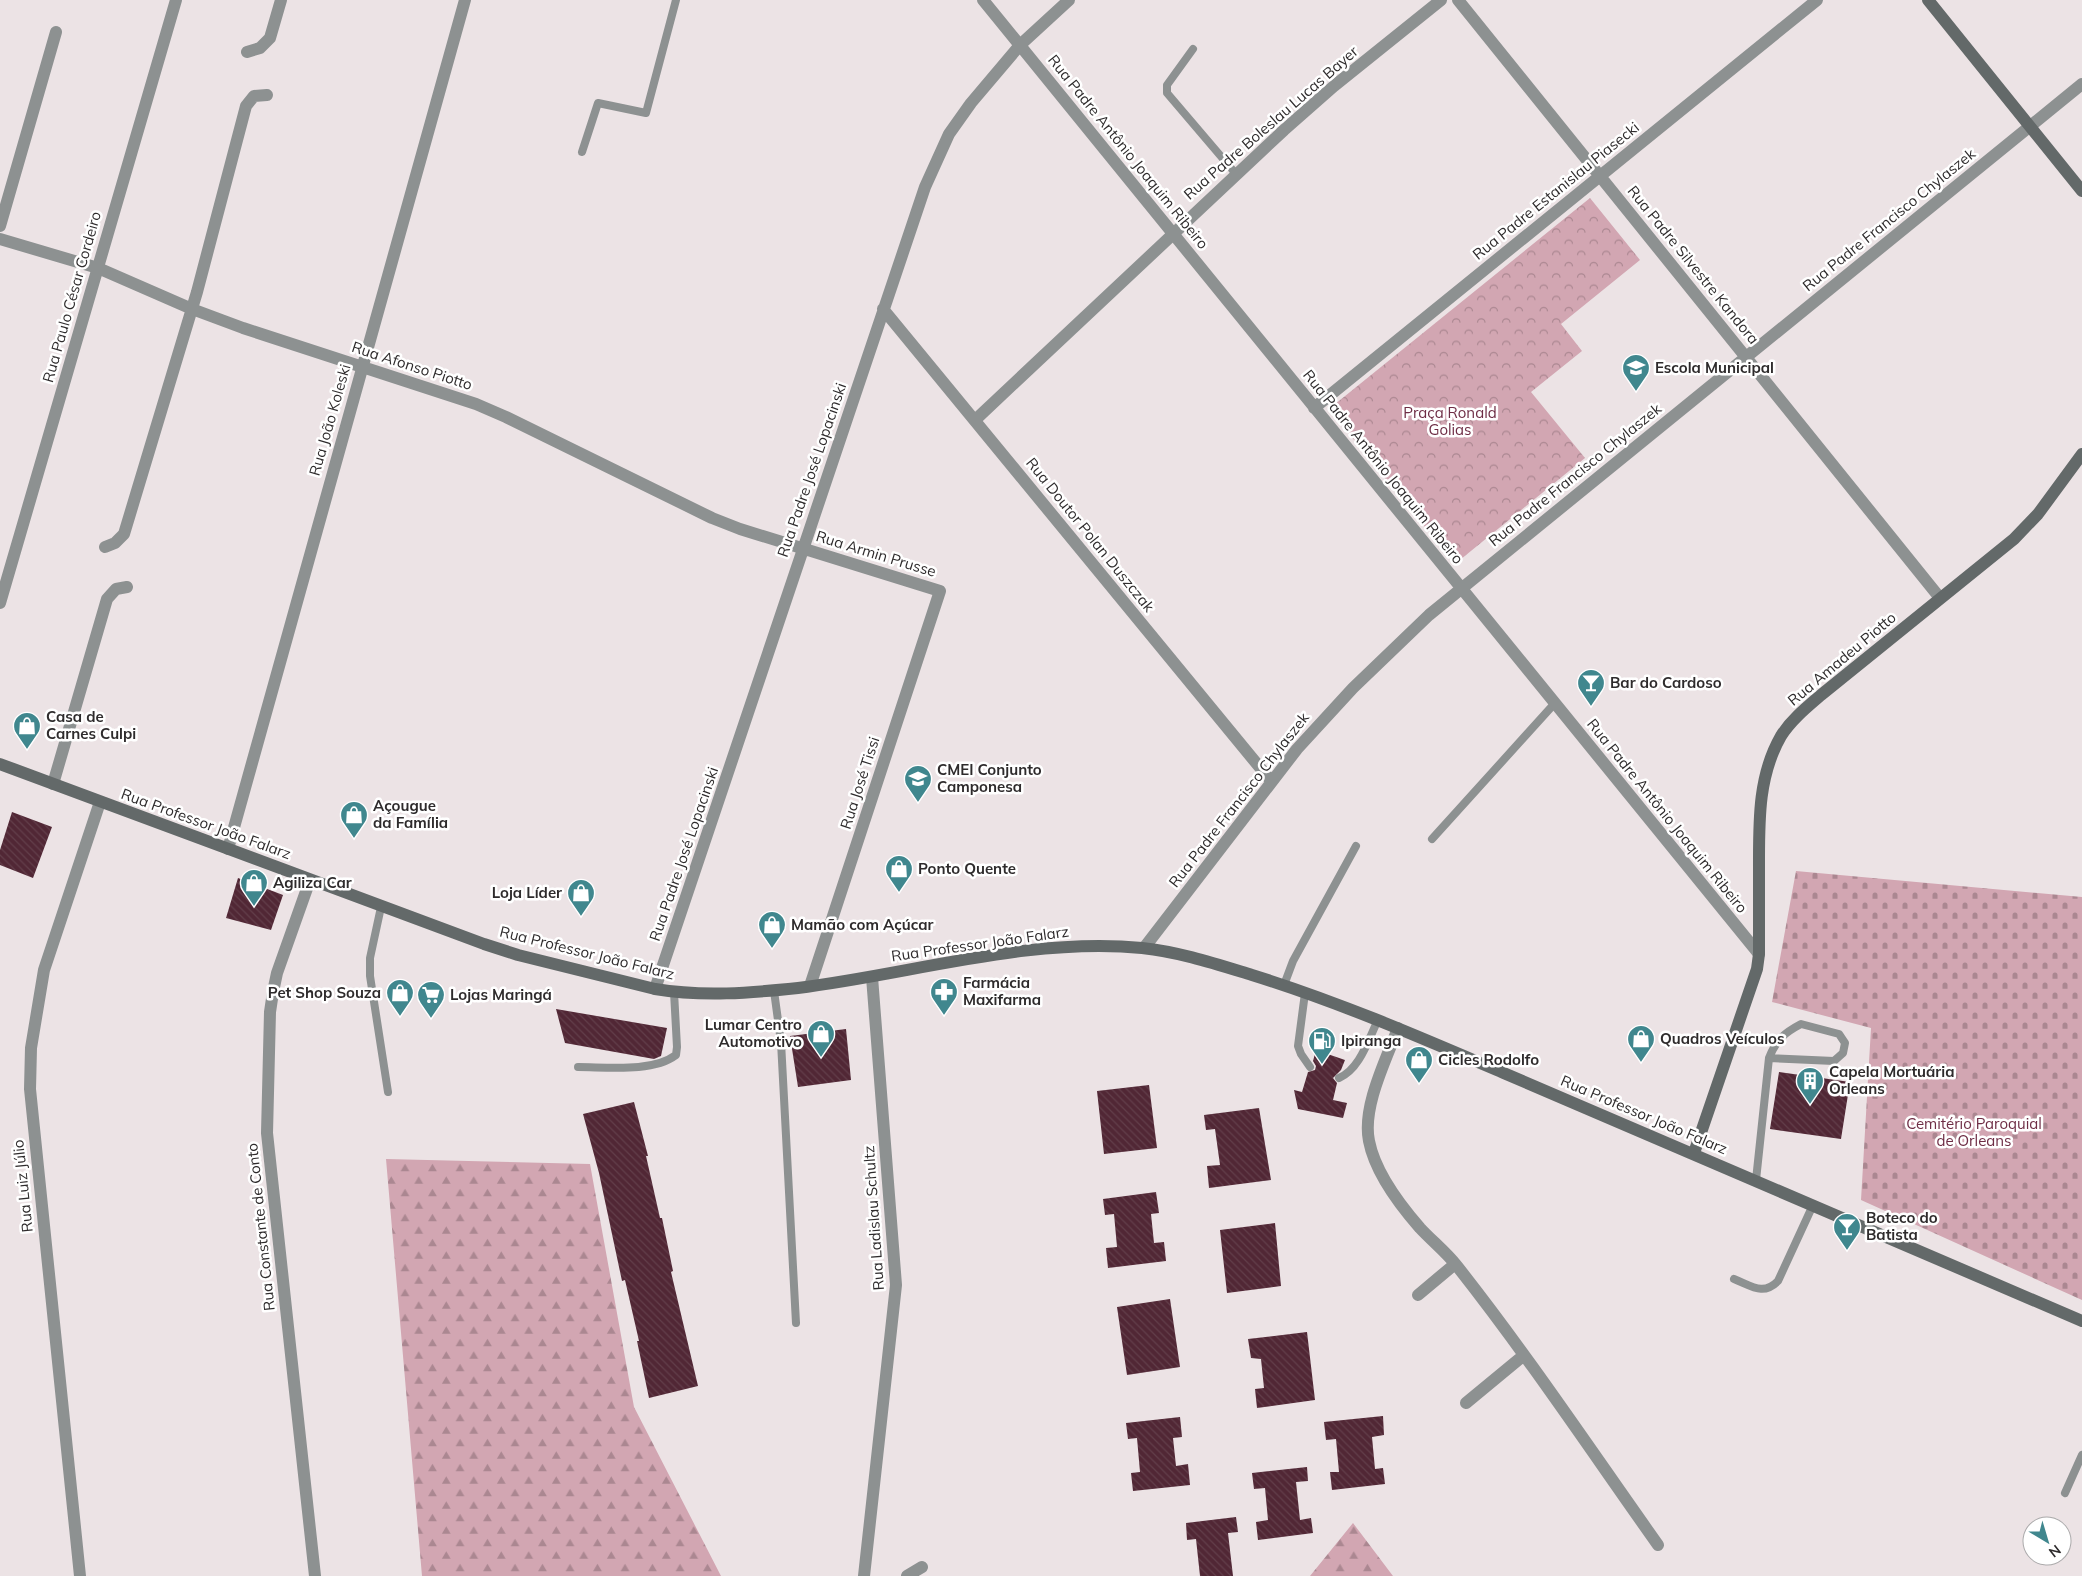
<svg xmlns="http://www.w3.org/2000/svg" width="2082" height="1576" viewBox="0 0 2082 1576" font-family="Mulish,sans-serif">
	<defs>
		<pattern id="forest-firs" width="22" height="20" patternUnits="userSpaceOnUse" patternTransform="scale(1.25)"><rect width="22" height="20" fill="#d2a6b2"/><path d="M5 1l3.5 6h-7zM16 11l3.5 6h-7z" fill="#ab8791"/></pattern>
		<pattern id="cemetery-stones" width="16" height="16" patternUnits="userSpaceOnUse" patternTransform="scale(1.25)"><rect width="16" height="16" fill="#d2a6b2"/><path d="M2 7V4a2 2 0 0 1 4 0v3zM10 15v-3a2 2 0 0 1 4 0v3z" fill="#ab8791"/></pattern>
		<pattern id="park-crowns" width="20" height="18" patternUnits="userSpaceOnUse" patternTransform="scale(1.25)"><rect width="20" height="18" fill="#d2a6b2"/><path d="M2 6a3 3 0 1 1 6 0M12 15a3 3 0 1 1 6 0" fill="none" stroke="#ab8791"/></pattern>
		<pattern id="building-back-hatch" width="6" height="6" patternUnits="userSpaceOnUse" patternTransform="scale(1.25)"><rect width="6" height="6" fill="#512735"/><path d="M-1 5l2 2M0 0l6 6M5-1l2 2" fill="none" stroke="#623e4a"/></pattern>
	</defs>
	<rect width="100%" height="100%" fill="#ece3e5"/>
	<path fill="url(#forest-firs)" d="M386,1159L590,1164L634,1407L721,1576H422Z
		M1353,1523L1393,1576H1310Z"/>
	<path fill="url(#cemetery-stones)" d="M1796,871L2082,897V1300L1861,1200L1871,1028L1772,1002Z"/>
	<path fill="url(#park-crowns)" d="M1590,198L1640,260L1561,324L1582,351L1531,392L1585,458L1455,564L1329,409Z"/>
	<path fill="url(#building-back-hatch)" d="M12,812L52,827L33,878L0,865V850Z
		M238,878L283,895L271,930L226,918Z
		M556,1009L667,1028L661,1056L654,1059L565,1043Z
		M846,1029L851,1080L798,1087L790,1036Z
		M1316,1050L1345,1060L1341,1070L1333,1078L1337,1083L1333,1100L1347,1103L1343,1118L1298,1109L1294,1090L1302,1092L1308,1072L1315,1070L1316,1066L1313,1061Z
		M1779,1072L1850,1082L1841,1139L1770,1129Z
		M1149,1085L1157,1148L1104,1154L1097,1091Z
		M634,1102L648,1156H646L660,1218H662L673,1271L671,1272L698,1386L649,1398L637,1341H639L625,1280L622,1281L599,1173L583,1114Z
		M1259,1108L1271,1180L1209,1188L1207,1166L1220,1165L1215,1129L1206,1130L1204,1115Z
		M1156,1192L1159,1213L1151,1214L1154,1243L1164,1242L1166,1261L1108,1268L1106,1248L1117,1247L1114,1214L1105,1215L1103,1199Z
		M1275,1223L1281,1286L1227,1293L1220,1230Z
		M1170,1299L1180,1367L1127,1375L1117,1307Z
		M1307,1332L1315,1400L1257,1408L1255,1389L1264,1388L1261,1359L1251,1358L1248,1339Z
		M1383,1416L1384,1435L1372,1437L1375,1469L1383,1468L1385,1484L1332,1490L1330,1472H1339L1336,1439L1326,1440L1324,1422Z
		M1180,1417L1182,1437L1173,1438L1176,1466L1188,1464L1190,1485L1133,1491L1131,1473L1140,1472L1137,1438L1128,1439L1126,1423Z
		M1307,1467L1308,1481L1296,1482L1300,1520L1311,1518L1313,1533L1258,1540L1256,1522L1268,1520L1265,1488L1254,1489L1252,1473Z
		M1236,1517L1238,1532L1228,1533L1233,1576H1200L1196,1539L1187,1540L1186,1523Z"/>
	<g fill="none" stroke-linecap="round" stroke-linejoin="round">
		<path stroke="#8d9191" stroke-width="8" d="M1193,49L1167,85V93L1236,174
			M582,152L598,103L646,113L676,0
			M1432,839L1555,703
			M381,907L370,958V976L388,1092
			M1284,985L1293,961L1356,846
			M774,991L781,1042L796,1323
			M1305,993L1298,1046L1301,1054L1310,1067
			M578,1067C606,1067 652,1073 676,1055L677,1047L674,992
			M1339,1078C1360,1069 1368,1040 1378,1020
			M1756,1180L1769,1058C1776,1040 1784,1033 1801,1024L1839,1034L1845,1043L1843,1053L1834,1061L1769,1058
			M1734,1279C1752,1286 1763,1296 1778,1281L1813,1205
			M2065,1493L2082,1455"/>
		<path stroke="#8d9191" stroke-width="12" d="M983,0L1759,954
			M1458,0L1940,598
			M247,52L260,48L270,38L281,0
			M0,226L56,32
			M0,239L98,268L192,309L243,328L476,404L506,417L712,518L740,529L940,591L810,986
			M883,309L1271,781
			M1314,408L1817,0
			M975,420L1284,130L1334,86L1441,0
			M105,547L115,543L124,534L197,292L246,106L254,96L267,95
			M0,603L176,0
			M53,784L107,599L116,589L127,587
			M228,849L465,0
			M310,880L277,973L273,992L270,1012L267,1133L315,1576
			M1144,948L1297,749L1353,688L1429,615L2082,84
			M655,989L925,187L949,134L971,103L1020,45L1069,0
			M1398,1028C1386,1060 1362,1107 1369,1141C1375,1172 1399,1204 1420,1228C1432,1241 1446,1252 1457,1266C1528,1356 1592,1452 1658,1545
			M1418,1295L1455,1264
			M1466,1403L1523,1356
			M80,1576L30,1089L31,1048L44,970L100,802
			M864,1576L896,1285L872,977
			M907,1576L922,1567"/>
		<path stroke="#636969" stroke-width="12" d="M1928,0L2082,191
			M0,764L484,944L518,955L655,989C703,997 750,993 798,988C911,974 1029,937 1142,948C1180,952 1216,964 1252,975C1339,1002 1422,1038 1506,1074C1698,1155 1890,1238 2082,1321
			M1694,1153L1757,969L1759,954C1759,925 1759,895 1759,866C1759,821 1758,776 1781,736C1791,720 1807,707 1821,695L2014,539L2038,514L2082,454"/>
	</g>
	<defs>
		<symbol id="school-pin" viewBox="-11 -11 22 30"><path d="M0 17L-7.5 6A9.5 9.5 0 1 1 7.5 6Z" fill="#40878e" stroke="#fff"/><path d="M0-5L7-2L0 1L-7-2ZM-4 1L0 2.5L4 1V4Q0 6-4 4Z" fill="#fff"/></symbol>
		<symbol id="bar-pin" viewBox="-11 -11 22 30"><path d="M0 17L-7.5 6A9.5 9.5 0 1 1 7.5 6Z" fill="#40878e" stroke="#fff"/><path d="M-6-5H6L.8 .8V4.5H3.5V6h-7V4.5H-.8V.8Z" fill="#fff"/></symbol>
		<symbol id="shop-pin" viewBox="-11 -11 22 30"><path d="M0 17L-7.5 6A9.5 9.5 0 1 1 7.5 6Z" fill="#40878e" stroke="#fff"/><path d="M-5-2.5h2.3a2.7 3.5 0 0 1 5.4 0H5L5.5 6h-11ZM-1.5-2.5h3a1.5 2.3 0 0 0-3 0Z" fill="#fff"/></symbol>
		<symbol id="pharmacy-pin" viewBox="-11 -11 22 30"><path d="M0 17L-7.5 6A9.5 9.5 0 1 1 7.5 6Z" fill="#40878e" stroke="#fff"/><path d="M-2-6h4v4h4v4h-4v4h-4v-4h-4v-4h4Z" fill="#fff"/></symbol>
		<symbol id="supermarket-pin" viewBox="-11 -11 22 30"><path d="M0 17L-7.5 6A9.5 9.5 0 1 1 7.5 6Z" fill="#40878e" stroke="#fff"/><path d="M-6-5.5h2.5l.6 2H6L4.5 2H-2.5L-4.4-4H-6ZM-1.5 3.2a1.3 1.3 0 1 0 .1 0ZM3 3.2a1.3 1.3 0 1 0 .1 0Z" fill="#fff"/></symbol>
		<symbol id="fuel-pin" viewBox="-11 -11 22 30"><path d="M0 17L-7.5 6A9.5 9.5 0 1 1 7.5 6Z" fill="#40878e" stroke="#fff"/><path d="M-5.5-6h7V0h2V4h1.3V-2.5L3-4.5l.8-.8L6-3V5H2.5V1h-1V6h-7ZM-4.2-4.7v3.2H.2V-4.7Z" fill="#fff"/></symbol>
		<symbol id="building-pin" viewBox="-11 -11 22 30"><path d="M0 17L-7.5 6A9.5 9.5 0 1 1 7.5 6Z" fill="#40878e" stroke="#fff"/><path d="M-4-6H4V6H1V3H-1V6H-4ZM-2.5-4.3h1.7v1.8h-1.7ZM.8-4.3h1.7v1.8H.8ZM-2.5-1h1.7V.8h-1.7ZM.8-1h1.7V.8H.8Z" fill="#fff"/></symbol>
	</defs>
	<g fill-rule="evenodd">
		<use href="#school-pin" x="1620" y="352" width="32" height="43"/>
		<use href="#bar-pin" x="1575" y="667" width="32" height="43"/>
		<use href="#shop-pin" x="11" y="710" width="32" height="43"/>
		<use href="#school-pin" x="902" y="763" width="32" height="43"/>
		<use href="#shop-pin" x="338" y="799" width="32" height="43"/>
		<use href="#shop-pin" x="883" y="853" width="32" height="43"/>
		<use href="#shop-pin" x="238" y="867" width="32" height="43"/>
		<use href="#shop-pin" x="565" y="877" width="32" height="43"/>
		<use href="#shop-pin" x="756" y="909" width="32" height="43"/>
		<use href="#pharmacy-pin" x="928" y="976" width="32" height="43"/>
		<use href="#shop-pin" x="384" y="977" width="32" height="43"/>
		<use href="#supermarket-pin" x="415" y="979" width="32" height="43"/>
		<use href="#shop-pin" x="805" y="1018" width="32" height="43"/>
		<use href="#shop-pin" x="1625" y="1023" width="32" height="43"/>
		<use href="#fuel-pin" x="1306" y="1025" width="32" height="43"/>
		<use href="#shop-pin" x="1403" y="1044" width="32" height="43"/>
		<use href="#building-pin" x="1794" y="1065" width="32" height="43"/>
		<use href="#bar-pin" x="1831" y="1211" width="32" height="43"/>
	</g>
	<g text-anchor="middle" stroke-width="5" stroke-linejoin="round" paint-order="stroke">
		<g font-size="15" fill="#2e2b2c" stroke="#fff">
			<text transform="translate(1271 123) rotate(-41)" y="5">Rua Padre Boleslau Lucas Bayer</text>
			<text transform="translate(1128 152) rotate(51)" y="5">Rua Padre Antônio Joaquim Ribeiro</text>
			<text transform="translate(1556 191) rotate(-39)" y="5">Rua Padre Estanislau Piasecki</text>
			<text transform="translate(1889 220) rotate(-39)" y="5">Rua Padre Francisco Chylaszek</text>
			<text transform="translate(1693 265) rotate(51)" y="5">Rua Padre Silvestre Kandora</text>
			<text transform="translate(72 297) rotate(-74)" y="5">Rua Paulo César Cordeiro</text>
			<text transform="translate(412 366) rotate(18)" y="5">Rua Afonso Piotto</text>
			<text transform="translate(330 420) rotate(-74)" y="5">Rua João Koleski</text>
			<text transform="translate(1383 467) rotate(51)" y="5">Rua Padre Antônio Joaquim Ribeiro</text>
			<text transform="translate(812 470) rotate(-71)" y="5">Rua Padre José Lopacinski</text>
			<text transform="translate(1575 475) rotate(-39)" y="5">Rua Padre Francisco Chylaszek</text>
			<text transform="translate(1090 535) rotate(51)" y="5">Rua Doutor Polan Duszczak</text>
			<text transform="translate(876 554) rotate(17)" y="5">Rua Armin Prusse</text>
			<text transform="translate(1842 659) rotate(-40)" y="5">Rua Amadeu Piotto</text>
			<text transform="translate(860 783) rotate(-72)" y="5">Rua José Tissi</text>
			<text transform="translate(1239 800) rotate(-52)" y="5">Rua Padre Francisco Chylaszek</text>
			<text transform="translate(1667 816) rotate(51)" y="5">Rua Padre Antônio Joaquim Ribeiro</text>
			<text transform="translate(206 824) rotate(20)" y="5">Rua Professor João Falarz</text>
			<text transform="translate(684 854) rotate(-71)" y="5">Rua Padre José Lopacinski</text>
			<text transform="translate(980 944) rotate(-8)" y="5">Rua Professor João Falarz</text>
			<text transform="translate(587 953) rotate(14)" y="5">Rua Professor João Falarz</text>
			<text transform="translate(1644 1115) rotate(23)" y="5">Rua Professor João Falarz</text>
			<text transform="translate(23 1186) rotate(-96)" y="5">Rua Luiz Júlio</text>
			<text transform="translate(874 1218) rotate(-94)" y="5">Rua Ladislau Schultz</text>
			<text transform="translate(261 1227) rotate(-96)" y="5">Rua Constante de Conto</text>
		</g>
		<g font-size="15" font-weight="bold" fill="#2e2b2c" stroke="#fff" text-anchor="start">
			<text x="1655" y="373">Escola Municipal</text>
			<text x="1610" y="688">Bar do Cardoso</text>
			<text x="46" y="722">Casa de<tspan x="46" dy="17">Carnes Culpi</tspan></text>
			<text x="937" y="775">CMEI Conjunto<tspan x="937" dy="17">Camponesa</tspan></text>
			<text x="373" y="811">Açougue<tspan x="373" dy="17">da Família</tspan></text>
			<text x="918" y="874">Ponto Quente</text>
			<text x="273" y="888">Agiliza Car</text>
			<text x="562" y="898" text-anchor="end">Loja Líder</text>
			<text x="791" y="930">Mamão com Açúcar</text>
			<text x="963" y="988">Farmácia<tspan x="963" dy="17">Maxifarma</tspan></text>
			<text x="381" y="998" text-anchor="end">Pet Shop Souza</text>
			<text x="450" y="1000">Lojas Maringá</text>
			<text x="802" y="1030" text-anchor="end">Lumar Centro<tspan x="802" dy="17">Automotivo</tspan></text>
			<text x="1660" y="1044">Quadros Veículos</text>
			<text x="1341" y="1046">Ipiranga</text>
			<text x="1438" y="1065">Cicles Rodolfo</text>
			<text x="1829" y="1077">Capela Mortuária<tspan x="1829" dy="17">Orleans</tspan></text>
			<text x="1866" y="1223">Boteco do<tspan x="1866" dy="17">Batista</tspan></text>
		</g>
		<g font-size="15" fill="#6e2d45" stroke="#fff">
			<text x="1450" y="418">Praça Ronald<tspan x="1450" dy="17">Golias</tspan></text>
			<text x="1974" y="1129">Cemitério Paroquial<tspan x="1974" dy="17">de Orleans</tspan></text>
		</g>
	</g>
	<g transform="translate(2047 1541) rotate(142)"><circle r="24" fill="#ffffff" stroke="#abaaab"/>
	<path d="M0-4L9 19L0 12L-9 19Z" fill="#40878e"/>
	<text y="-8" font-size="14" font-weight="bold" text-anchor="middle" fill="#2e2b2c">N</text>
	</g>
</svg>
